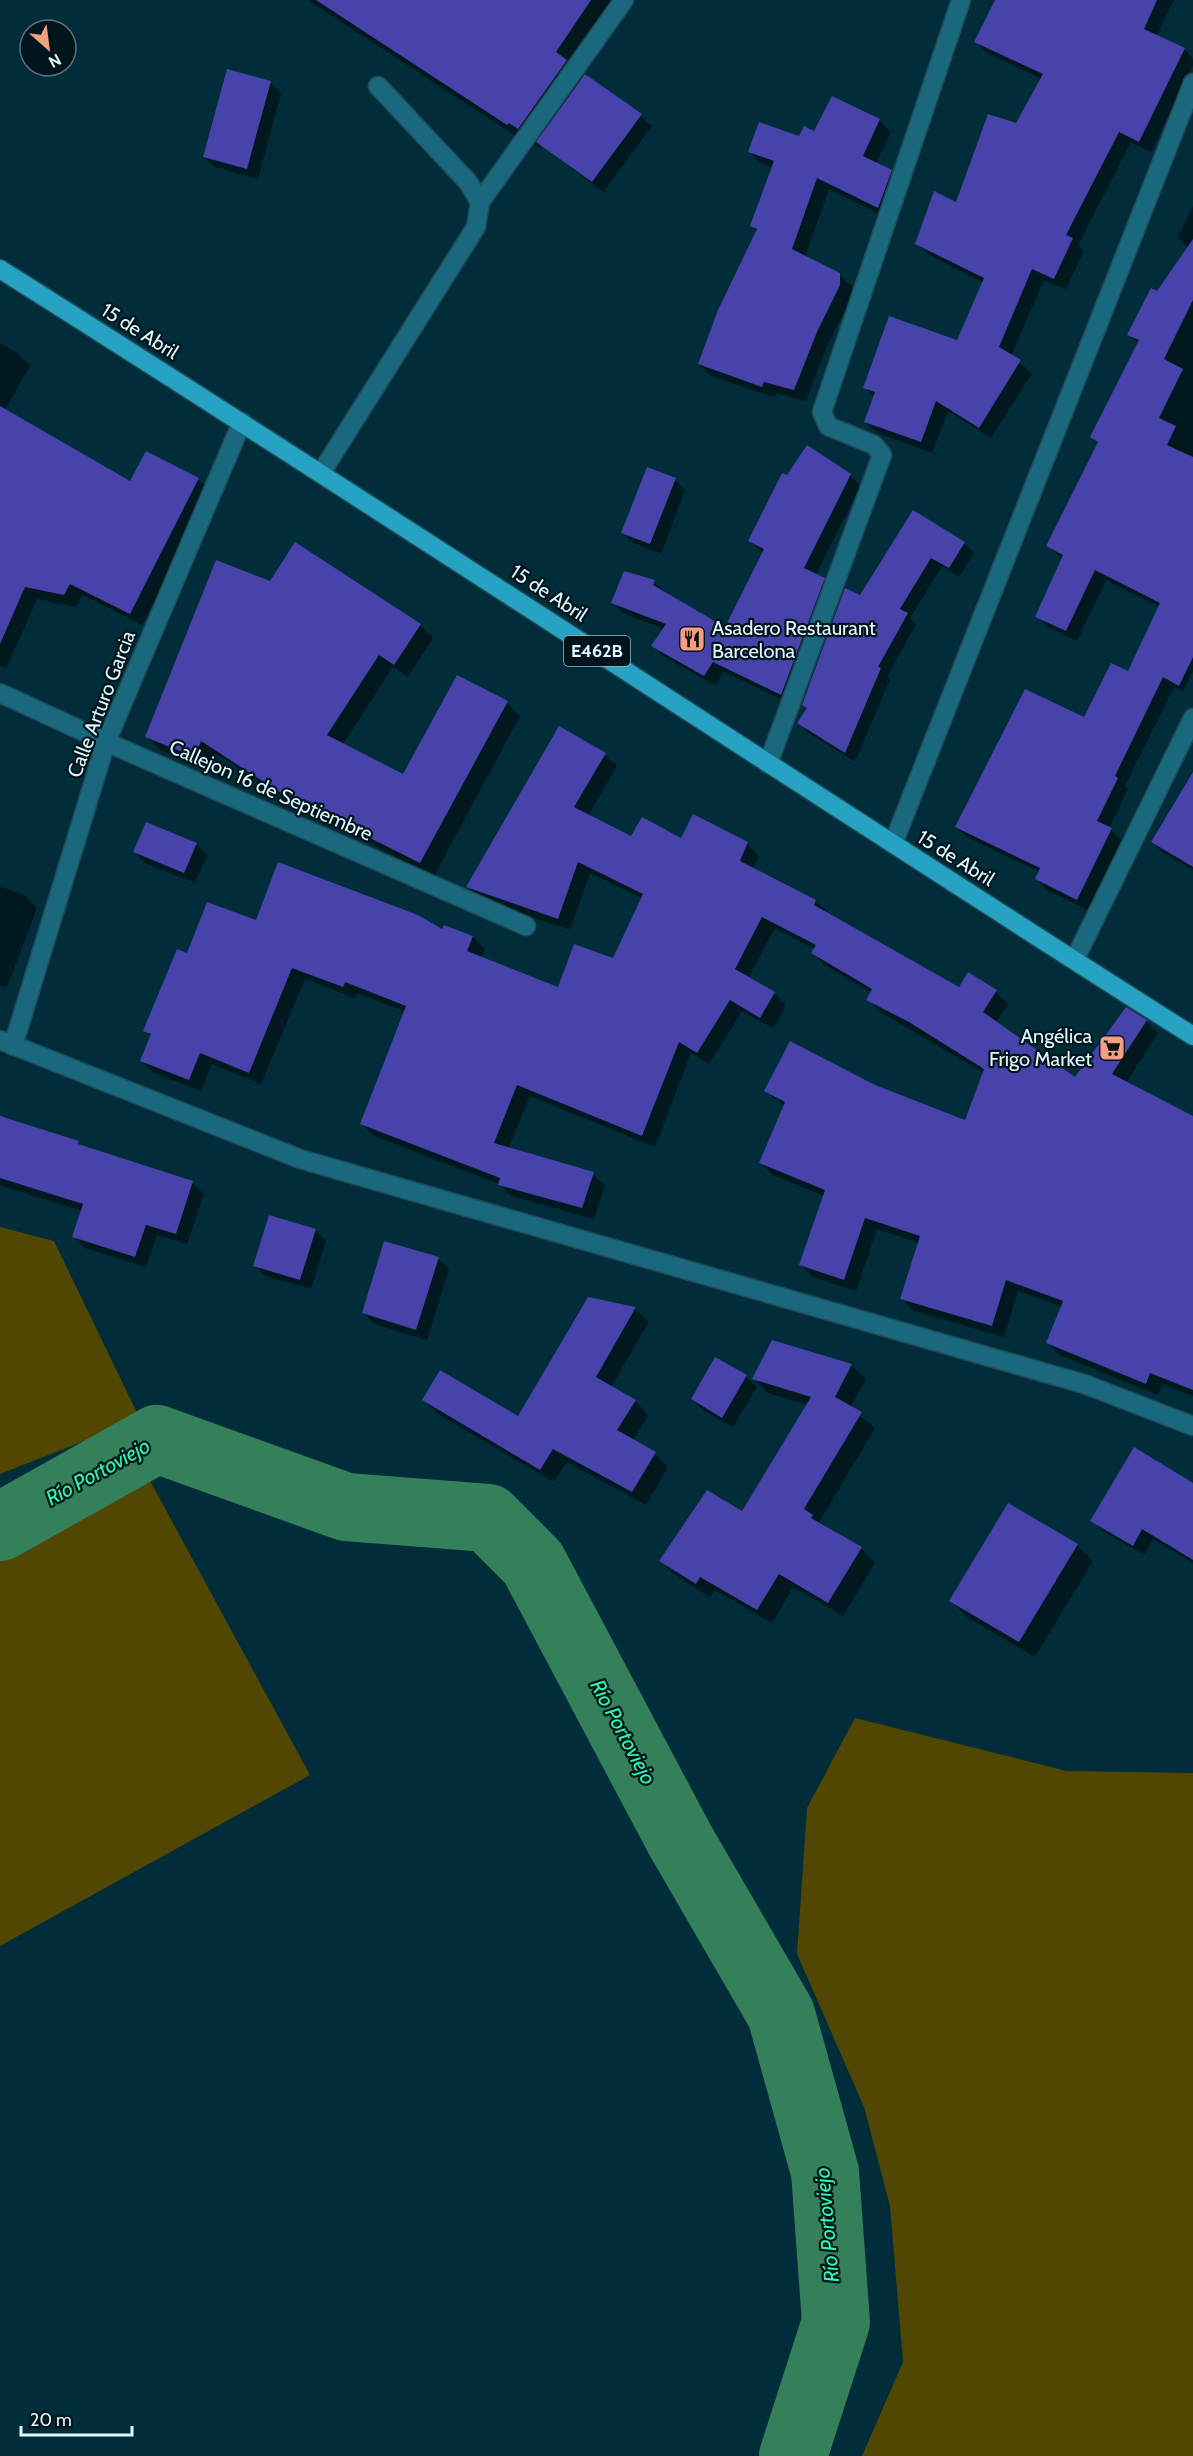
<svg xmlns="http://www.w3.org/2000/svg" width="1193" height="2456" viewBox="0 0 1193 2456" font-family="Cabin,sans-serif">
	<rect width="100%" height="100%" fill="#002d39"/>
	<path fill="#524702" d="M0,1227L54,1241L140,1419L0,1474Z
		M149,1479L310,1775L0,1946V1549Z
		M855,1718L1067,1771L1193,1773V2456H862L903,2362L890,2206L864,2107L797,1954L807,1808Z"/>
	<path fill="#0007" d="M308,0H624L577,72L641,116L652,126L603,192L541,145L539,148L530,142L528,144Z
		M997,0H1174L1156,37L1184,49L1193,59V65L1151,152L1131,142L1078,245L1084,251L1066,289L1044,280L1011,356L1032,373L991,438L948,411L932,453L877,433L866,422L875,397L865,387L958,341L984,283L928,254L917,243L957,204L1017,125L1042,79L987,53L976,42Z
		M270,82L281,93L258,179L215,167L204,157Z
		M833,98L879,120L891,132L876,164L891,171L903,183L890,219L829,189L805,257L839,274L852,286V297L828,344L806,401L776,393L774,397L711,376L699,364L758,232L752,226L773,168L762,164L750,152L815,133Z
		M1193,206V671L1183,691L1174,687L1125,786L1128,789L1109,828L1122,840L1088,910L1047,890L1036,879L1040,872L967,837L956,827L1085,719L1128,673L1160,607L1106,580L1077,641L1048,627L1037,617L1063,559L1047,546L1099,444L1092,437L1139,344L1129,335L1188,248L1178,238Z
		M0,343L18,354L30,366L5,410L131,483L198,479L211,491L142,625L82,595L76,607L37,599L6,669L0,666Z
		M850,475L860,486L816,575L834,589L792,704L724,672L715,685L663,656L653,646L664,629L623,613L613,603L624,573L654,582L665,592L726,629L763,553L750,541L787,477Z
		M675,480L685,490L661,554L633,543L623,532Z
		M914,512L964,543L974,553L959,577L942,566L910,618L916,624L887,677L890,679L855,762L809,733L799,723L808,709L804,705L861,597Z
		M270,583L420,625L433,638L408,677L393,667L343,744L403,776L507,703L520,716L434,876L299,807L215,753L208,769L160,750L147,737Z
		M605,754L617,766L588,816L631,838L747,844L759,856L753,869L816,901L828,913L960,989L969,974L996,992L1008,1004L996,1023L1075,1079L1146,1021L1158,1033L1126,1083L1193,1118V1396L1163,1384L1158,1395L1060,1355L1048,1343L1062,1307L1018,1291L1004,1337L914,1311L902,1299L919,1243L877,1229L856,1291L813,1277L801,1265L824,1196L773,1175L761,1163L785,1106L766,1091L874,1086L966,1122L984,1073L880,1012L868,999L872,993L825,965L813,953L815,949L775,928L748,979L774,993L786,1005L773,1029L742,1011L709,1064L691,1053L655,1147L530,1096L508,1149L593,1174L605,1186L594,1219L511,1196L499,1184L374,1136L362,1124L406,1012L357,993L355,998L305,979L261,1084L212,1064L201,1091L154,1073L142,1061L152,1037L145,1030L188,955L256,922L442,931L473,937L485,949L481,958L559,989L614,960L642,898L590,873L570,930L480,899L468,887Z
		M1193,778V870L1163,853L1153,842Z
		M196,844L207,855L195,883L145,863L135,852Z
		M0,886L24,895L37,908L7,987L0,985Z
		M0,1117L78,1142L85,1148L192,1183L204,1194L187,1244L157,1235L146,1267L85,1248L74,1237L82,1211L0,1185Z
		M315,1230L326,1241L311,1289L265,1276L255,1265Z
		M438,1258L449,1269L427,1340L374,1324L364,1313Z
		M589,1298L635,1309L649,1322L611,1387L635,1401L648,1415L633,1441L655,1454L668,1467L646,1505L567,1462L554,1482L438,1414L424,1400L518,1418Z
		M773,1342L851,1365L866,1379L850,1408L875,1428L819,1522L861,1548L875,1563L843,1616L793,1587L772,1623L715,1590L710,1597L675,1575L660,1561L743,1513L808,1405L768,1393L754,1379Z
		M746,1376L757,1387L733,1427L703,1410L693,1399Z
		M1193,1484V1563L1153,1539L1144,1555L1103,1531L1092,1520Z
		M1077,1545L1093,1561L1035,1657L967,1617L951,1601Z"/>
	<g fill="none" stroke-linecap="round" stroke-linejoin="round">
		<path stroke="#33805b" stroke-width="68" d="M0,1527L157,1439L346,1507L488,1518L533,1563L680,1840L781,2014L825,2172L836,2322L793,2456"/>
	</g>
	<path fill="#4743aa" d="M316,0H591L556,52L567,60L518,129L509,123L507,125Z
		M995,0H1157L1144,29L1185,48L1139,142L1119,132L1066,235L1073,238L1054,279L1032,269L999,347L1021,360L979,428L936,401L921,442L864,422L875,392L863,388L889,316L957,340L984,278L915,244L934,191L956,202L988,114L1016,123L1043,74L974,42Z
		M227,69L271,81L247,169L203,157Z
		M585,74L642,114L592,182L536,142Z
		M832,96L880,119L863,156L892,170L878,208L817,178L792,249L840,273V285L817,332L794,390L764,382L762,387L698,364L718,310L757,229L750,226L774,161L748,152L759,122L799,136L804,126L814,131Z
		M1193,239V300L1164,359L1183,369L1159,418L1176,426L1167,445L1193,457V657L1179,686L1163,677L1115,776L1118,778L1097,821L1112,828L1077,900L1035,879L1040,868L955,827L1025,689L1084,717L1111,663L1128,671L1160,603L1095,570L1066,631L1035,617L1063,555L1046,546L1098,442L1090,437L1139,340L1127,335L1151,288L1157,291Z
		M0,406L130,481L146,451L199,478L130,614L70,584L64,595L25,587L0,644Z
		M807,445L851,474L804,568L825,578L781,695L713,662L704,676L651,646L666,624L611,603L624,571L655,580L653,585L725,627L764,549L748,541L782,473L787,475Z
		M647,467L676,478L650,544L621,533Z
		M913,510L965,542L949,568L931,558L900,609L908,613L878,667L881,668L845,753L797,723L807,708L802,705L845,588L860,595Z
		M295,542L421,624L394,665L379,655L327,735L403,774L457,675L508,701L420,863L284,795L201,741L195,757L145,737L216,560L270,581Z
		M559,726L606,753L574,807L631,836L642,817L681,838L693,814L748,842L740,861L816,900L814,905L959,987L968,972L997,990L983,1012L1075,1077L1126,1007L1147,1020L1112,1074L1193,1116V1390L1150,1373L1146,1384L1046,1343L1063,1301L1006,1280L992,1326L900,1299L920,1236L865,1218L844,1280L799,1265L825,1190L759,1163L785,1102L764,1091L790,1041L875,1085L965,1120L984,1069L909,1022L866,1000L872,989L811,953L816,945L762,917L735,969L775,992L760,1018L730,1000L697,1053L679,1042L642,1136L517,1085L494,1143L594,1172L582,1208L498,1185L500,1178L360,1124L406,1006L345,982L343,987L292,968L249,1073L200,1053L189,1080L140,1061L151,1034L143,1031L177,949L187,953L207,902L256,920L278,862L418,915L442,929L444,925L473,936L467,951L558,987L574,944L613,958L643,894L578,862L558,919L466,887Z
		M1193,772V867L1151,842Z
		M146,822L197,843L184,873L133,852Z
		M0,1116L79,1141L78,1144L193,1181L176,1234L146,1225L135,1257L72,1237L83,1204L0,1178Z
		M269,1215L316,1229L300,1280L253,1266Z
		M384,1241L439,1257L416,1330L362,1313Z
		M588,1297L636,1307L596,1377L636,1400L617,1430L656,1452L632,1492L553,1449L540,1470L422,1400L440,1370L518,1416Z
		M772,1340L852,1364L835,1397L862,1412L804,1509L813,1515L811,1518L862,1547L828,1603L779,1574L757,1610L700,1577L696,1584L659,1561L707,1490L742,1511L811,1397L752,1379Z
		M715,1357L747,1375L722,1418L691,1399Z
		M1134,1447L1193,1483V1560L1142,1529L1133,1546L1090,1521Z
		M1008,1503L1078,1544L1019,1642L949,1601Z"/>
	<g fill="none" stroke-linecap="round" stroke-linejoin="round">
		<defs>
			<path id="minor" d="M480,202L624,0
				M321,473L476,227L480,202L468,182L378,86
				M0,693L106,742L526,926
				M768,764L882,455L874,445L828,426L822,412L961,0
				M893,844L1193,83
				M1075,959L1193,718
				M0,1040L300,1159L1084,1384L1193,1426
				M13,1046L106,742L242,422"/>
			<path id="major" d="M0,269C400,521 794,783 1193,1036"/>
		</defs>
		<use href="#minor" stroke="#204955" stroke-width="21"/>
		<use href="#major" stroke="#204955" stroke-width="21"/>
		<use href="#minor" stroke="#19687d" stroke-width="18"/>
		<use href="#major" stroke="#26a3c3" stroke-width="18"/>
	</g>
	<defs>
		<symbol id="restaurant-square" viewBox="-11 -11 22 22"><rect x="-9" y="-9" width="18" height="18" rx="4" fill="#f39f83" stroke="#00141b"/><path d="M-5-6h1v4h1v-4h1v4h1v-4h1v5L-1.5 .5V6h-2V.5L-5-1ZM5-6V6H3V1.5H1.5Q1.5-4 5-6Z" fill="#111"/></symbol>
		<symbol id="supermarket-square" viewBox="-11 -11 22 22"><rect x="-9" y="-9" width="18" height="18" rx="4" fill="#f39f83" stroke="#00141b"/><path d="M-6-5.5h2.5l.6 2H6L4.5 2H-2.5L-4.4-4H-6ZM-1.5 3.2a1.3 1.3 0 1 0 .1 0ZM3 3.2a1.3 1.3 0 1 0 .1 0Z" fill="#111"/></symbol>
	</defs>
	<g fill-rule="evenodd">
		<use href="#restaurant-square" x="677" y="624" width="30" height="30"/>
		<use href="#supermarket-square" x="1097" y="1033" width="30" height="30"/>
	</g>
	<g text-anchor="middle" stroke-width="4.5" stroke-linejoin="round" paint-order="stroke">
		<rect fill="#00141b" stroke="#9eb4bb" stroke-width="1.5" x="564" y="636" width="66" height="30" rx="4.5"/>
		<g font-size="18" font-weight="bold" fill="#e1f8ff">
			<text x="597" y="657">E462B</text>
		</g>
		<g font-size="20" fill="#e1f8ff" stroke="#00141b">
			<text transform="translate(140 331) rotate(32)" y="7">15 de Abril</text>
			<text transform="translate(549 593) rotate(33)" y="7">15 de Abril</text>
			<text transform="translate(101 704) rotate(-69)" y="7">Calle Arturo Garcia</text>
			<text transform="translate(271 790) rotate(24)" y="7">Callejon 16 de Septiembre</text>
			<text transform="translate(956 858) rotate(32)" y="7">15 de Abril</text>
		</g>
		<g font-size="20" fill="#e1f8ff" stroke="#00141b" text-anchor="start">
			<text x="712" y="635">Asadero Restaurant<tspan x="712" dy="23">Barcelona</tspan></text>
			<text x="1092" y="1043" text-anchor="end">Angélica<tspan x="1092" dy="23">Frigo Market</tspan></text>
		</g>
		<g font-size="21" font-style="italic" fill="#2ffcaa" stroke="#00141b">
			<text transform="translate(98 1472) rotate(-29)" y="7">Río Portoviejo</text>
			<text transform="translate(623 1732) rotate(62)" y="7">Río Portoviejo</text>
			<text transform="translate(827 2225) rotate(-95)" y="7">Río Portoviejo</text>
		</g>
	</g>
	<g transform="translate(48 48) rotate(152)"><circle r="28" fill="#00141b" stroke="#5a6f76" stroke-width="1.5"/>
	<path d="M0-4.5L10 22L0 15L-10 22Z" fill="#f39f83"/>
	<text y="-9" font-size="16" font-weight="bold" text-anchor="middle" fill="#e1f8ff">N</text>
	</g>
	<path d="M21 2426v9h111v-9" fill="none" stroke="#e1f8ff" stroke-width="3"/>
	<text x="30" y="2426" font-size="18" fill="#e1f8ff" stroke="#00141b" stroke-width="4.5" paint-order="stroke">20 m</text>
</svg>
